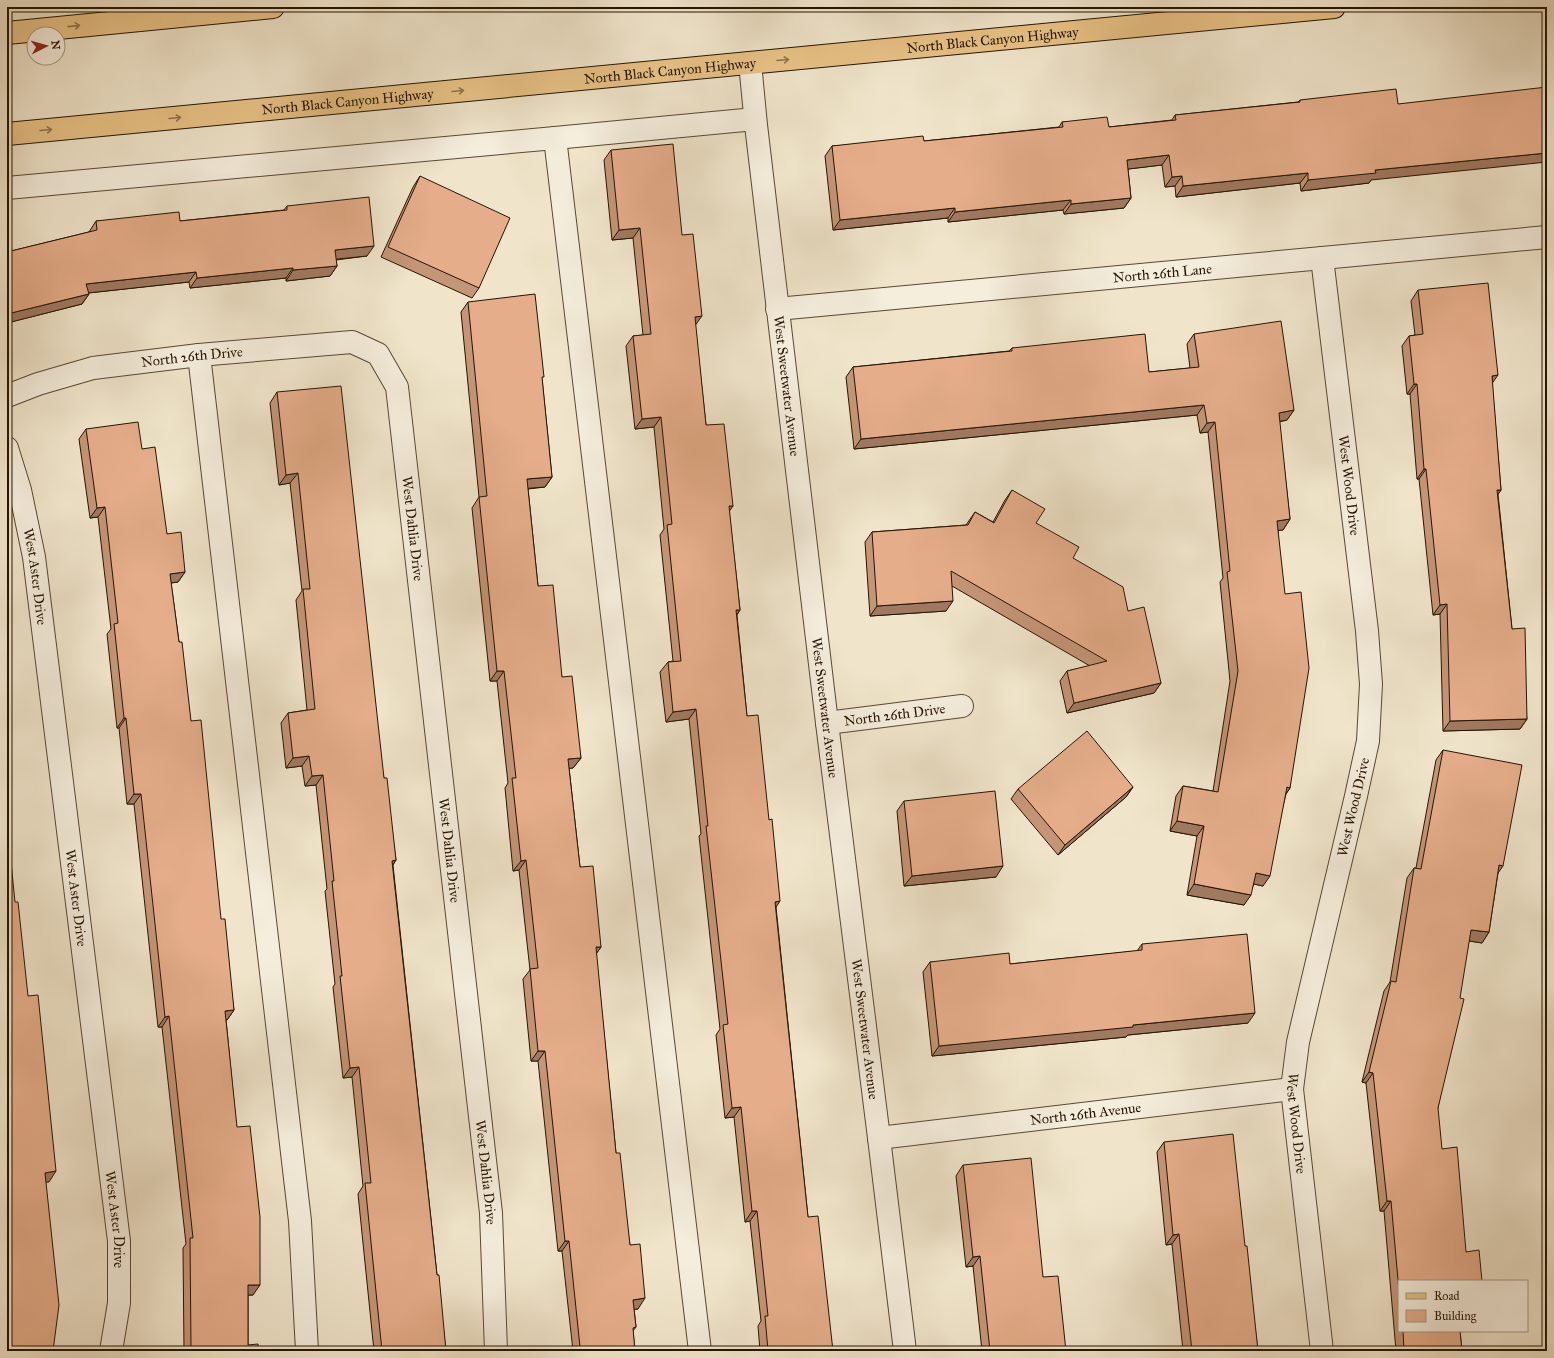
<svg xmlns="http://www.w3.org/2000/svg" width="1554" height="1358" viewBox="0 0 1554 1358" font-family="'IM FELL Great Primer',serif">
	<rect width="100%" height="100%" fill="#f0e5cb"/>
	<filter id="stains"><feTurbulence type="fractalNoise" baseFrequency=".005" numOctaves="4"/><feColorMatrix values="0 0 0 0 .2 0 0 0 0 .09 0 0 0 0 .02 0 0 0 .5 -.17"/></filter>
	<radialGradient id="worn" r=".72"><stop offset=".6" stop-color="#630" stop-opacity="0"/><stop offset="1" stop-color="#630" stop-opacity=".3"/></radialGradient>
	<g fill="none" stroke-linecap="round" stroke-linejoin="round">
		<defs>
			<g id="minor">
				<path id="s1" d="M750,63L756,125L827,723L879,1138L905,1351"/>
				<path d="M555,138L700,1351"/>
				<path d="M7,188L555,138L755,119"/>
				<path id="s2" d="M1322,258L1367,631L1371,684L1368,741L1356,796L1298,1042L1292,1089L1322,1351"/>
				<path id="s3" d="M777,309L1547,237"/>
				<path d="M199,355L300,1221L307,1351"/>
				<path id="s4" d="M7,396L38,384L93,368L199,355L352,342L378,354L397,387L491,1213L496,1351"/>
				<path id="s5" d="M7,448L20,490L34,557L119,1241V1303L111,1351"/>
				<path id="s6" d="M827,723L962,706"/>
				<path id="s7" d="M879,1138L1292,1089"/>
			</g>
			<g id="major">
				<path id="s8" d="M7,134L1334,7"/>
			</g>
			<path id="highway" d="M7,33L273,7"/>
		</defs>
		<use href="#minor" stroke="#584833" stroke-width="24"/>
		<use href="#major" stroke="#251400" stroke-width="24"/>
		<use href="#highway" stroke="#251400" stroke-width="24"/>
		<use href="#minor" stroke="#f5eedd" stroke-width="22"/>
		<use href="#major" stroke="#e8c286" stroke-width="22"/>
		<use href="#highway" stroke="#e8c286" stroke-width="22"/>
	</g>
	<path fill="#c59577" stroke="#251400" d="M1300,100L1371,180L1369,183L1301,191L1300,183L1176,197L1175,186L1165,187L1162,165L1128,169L1131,198L1124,208L1064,214L1063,210L948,222V218L833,230L825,156L832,146L924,141L1059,127L1062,122L1109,127L1172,120L1175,115L1298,102Z
		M611,150L682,235L695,325L706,425L733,506L729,510L740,610L737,615L747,716L776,907L808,1217L833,1351H760L758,1326L761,1321L750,1221L745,1222L734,1117L725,1118L716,1035L720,1029L699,836L701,834L689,719L666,722L660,672L668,662L673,661L660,535L664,529L654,427L635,429L626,346L633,336L643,335L633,238L612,240L604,160Z
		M420,176L479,288L472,298L381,257L413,187Z
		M287,206L367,256L336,260L337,266L330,276L286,281V278L190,288L189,282L88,293L89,294L82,304L7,323V252L89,232L96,221H180L284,210Z
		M1418,290L1492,383L1501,490L1498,494L1512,629L1527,719L1520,729L1443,731L1440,614L1433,615L1419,479H1417L1410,394H1407L1402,346L1409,336L1415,335L1411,301Z
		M468,302L542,379L552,477L545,487L528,489L538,586L562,677L581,758L573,768H569L580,867L601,947L596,954L616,1153L630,1245L638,1309H634L636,1327L633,1331L635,1351H573L562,1251H558L538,1061H531L523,979L530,970L519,870L513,871L505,788L508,783L497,681H490L472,508L479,497L461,312Z
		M1194,334L1294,410L1287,420L1279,422L1290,519L1283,530H1278L1290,788L1286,794L1263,886L1254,884L1244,905L1187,895L1197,836L1170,831L1176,796L1183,786L1213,791L1230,681L1220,582L1223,578L1208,432L1200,433L1197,415L854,449L846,377L853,367L1009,351L1012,348L1149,372L1190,368L1187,344Z
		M277,392L384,778L396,860L393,865L437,1275L446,1351H374L358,1194L363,1186L352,1077L343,1078L333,987L335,984L325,891L327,889L316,785L305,786L302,766L286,768L281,723L288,713L307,710L296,600L302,591L290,483L279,485L270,403Z
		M86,429L142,449L167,534L185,572L178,582L171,583L179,642L234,1010L227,1020H226L253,1295H248V1345L259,1351H184L183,1248L186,1244L162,1027H158L134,804H127L119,728H117L107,634L111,629L98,517L90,518L79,439Z
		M1012,490L1036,523L1128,611L1161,683L1154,693L1067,713L1060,681L1067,671L1090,666L952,586L946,611L870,616L865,542L872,532L966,525L975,512L993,522L1005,500Z
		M1443,750L1498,873L1489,932L1482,943L1469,941L1438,1108L1399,1281V1331H1460L1462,1351H1396L1384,1211H1380L1366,1083L1362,1082L1384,991L1390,982L1407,878L1414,868H1416L1436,760Z
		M1133,787L1126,797L1058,855L1011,799L1018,789Z
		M904,801L996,877L904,886L897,811Z
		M1142,944L1248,1023L1128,1035L1126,1037L932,1056L923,972L930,962L1010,964L1137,951Z
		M1164,1142L1245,1246L1258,1351H1183L1172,1244L1166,1245L1157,1152Z
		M963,1165L1043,1277L1066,1351H982L973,1266L966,1267L956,1176Z"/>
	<path fill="#a07961" stroke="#251400" d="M1547,153V162L1371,180L1369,183L1301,191L1308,180L1375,170Z
		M1169,155L1162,165L1120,170L1127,160Z
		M1308,173L1300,183L1176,197L1183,186Z
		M1182,176L1175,186L1165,187L1172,177Z
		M1131,198L1124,208L1064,214L1071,204Z
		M1071,200L1063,210L948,222L955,212Z
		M955,208L948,218L833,230L840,220Z
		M640,228L633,238L612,240L619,230Z
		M374,246L367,256L328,260L335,250Z
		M337,266L330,276L286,281L293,270Z
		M293,268L286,278L190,288L197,278Z
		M196,272L189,282L79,294L86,284Z
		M89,294L82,304L7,323V314Z
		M702,316L694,327L695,317Z
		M1498,375L1491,385L1492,376Z
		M1414,384H1417L1410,394H1407Z
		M1204,405L1197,415L854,449L861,439Z
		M1294,410L1287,420L1271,423L1279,413Z
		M661,417L654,427L635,429L642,419Z
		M1215,422L1208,432L1200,433L1207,423Z
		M1424,469H1426L1419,479H1417Z
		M298,473L290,483L279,485L286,475Z
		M552,477L545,487L520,489L527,479Z
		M1497,490H1501L1494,500Z
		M729,506H733L726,516Z
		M105,507L98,517L90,518L97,508Z
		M1290,519L1283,530L1270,531L1277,521Z
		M185,572L178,582L163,584L170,574Z
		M953,601L946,611L870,616L877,606Z
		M1447,604L1440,614L1433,615L1440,605Z
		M736,610H740L733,620Z
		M497,671H504L497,681H490Z
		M1161,683L1154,693L1067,713L1074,703Z
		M696,709L689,719L666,722L673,712Z
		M124,718H126L119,728H117Z
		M1527,719L1520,729L1443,731L1450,721Z
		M309,756L302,766L286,768L293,758Z
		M581,758L573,768L561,769L568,759Z
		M323,775L316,785L305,786L312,776Z
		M1133,787L1126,797L1058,855L1065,845Z
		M1287,787L1290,788L1283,798Z
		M7,793H10L7,797Z
		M134,794H141L134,804H127Z
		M1177,821L1204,826L1197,836L1170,831Z
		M396,860L389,870L392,861Z
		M526,860L519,870L513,871L521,861Z
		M1499,865L1503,866L1496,876Z
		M1003,866L996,877L904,886L912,876Z
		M1256,873L1270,876L1263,886L1249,883Z
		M1194,884L1251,895L1244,905L1187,895Z
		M780,901L773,912L775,902Z
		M1471,930L1489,932L1482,943L1464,940Z
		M596,947H601L594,957Z
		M234,1010L227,1020L218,1021L225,1011Z
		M1255,1013L1248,1023L1128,1035L1126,1037L932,1056L939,1046L1133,1025Z
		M169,1016L162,1027H158L165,1017Z
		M538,1051H545L538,1061H531Z
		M359,1067L352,1077L343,1078L350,1068Z
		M1369,1072L1373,1073L1366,1083L1362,1082Z
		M741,1107L734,1117L725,1118L732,1108Z
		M56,1171L49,1182L38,1183L45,1173Z
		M1387,1201H1391L1384,1211H1380Z
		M752,1211H757L750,1221L745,1222Z
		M1179,1234L1172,1244L1166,1245L1173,1235Z
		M565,1241H569L562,1251H558Z
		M980,1256L973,1266L966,1267L973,1257Z
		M248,1285H260L253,1295H241Z
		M645,1298L638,1309L626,1310L633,1300Z"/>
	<path fill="#e5ad8a" stroke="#251400" d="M1547,87V153L1375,170L1376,173L1308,180V173L1183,186L1182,176L1172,177L1169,155L1127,160L1131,198L1071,204V200L955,212V208L840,220L832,146L923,136L924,141L1063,127L1062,122L1107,117L1109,127L1176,120L1175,115L1300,102V100L1396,89L1398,104Z
		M673,144L682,235L693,234L702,316L695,317L706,425L724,424L733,506H729L740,610H736L747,716L758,715L769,820L772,819L780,901L775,902L808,1217L818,1216L833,1351H768L765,1316H768L757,1211H752L741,1107L732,1108L723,1025L728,1024L706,826H708L696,709L673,712L668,662L681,661L667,525L672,524L661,417L642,419L633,336L651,334L640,228L619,230L611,150Z
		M420,176L510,218L479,288L388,247Z
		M369,197L374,246L335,250L337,266L293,270V268L197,278L196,272L86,284L89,294L7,314V252L97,230L96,221L179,212L180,221L287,210V206Z
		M1488,283L1498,375L1492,376L1501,490H1497L1512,629L1525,628L1527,719L1450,721L1447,604L1440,605L1426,469H1424L1417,384H1414L1409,336L1423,334L1418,290Z
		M535,294L544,377H542L552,477L527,479L538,586L553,585L562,677L572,676L581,758L568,759L580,867L593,866L601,947H596L616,1153H620L630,1245L640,1244L645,1298L633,1300L636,1327L633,1328L635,1351H577V1347H580L569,1241H565L545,1051H538L530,969L538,968L526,860L521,861L512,778H516L504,671H497L479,497L487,496L468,302Z
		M1281,321L1294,410L1279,413L1290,519L1277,521L1285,594L1301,592L1309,668L1290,788L1287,787L1270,876L1256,873L1251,895L1194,884L1204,826L1177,821L1183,786L1218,792L1238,671L1227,572L1230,571L1215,422L1207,423L1204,405L861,439L853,367L1012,351V348L1145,334L1149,372L1199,367L1194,334Z
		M341,386L384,778H387L396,860L392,861L437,1275H439L446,1351H382L365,1183H371L359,1067L350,1068L340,976H342L332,881H334L323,775L312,776L309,756L293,758L288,713L315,709L303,589H310L298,473L286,475L277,392Z
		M138,422L142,449L155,447L167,534L181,532L185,572L170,574L179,642H182L191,721L201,720L221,919H225L234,1010L225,1011L237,1127L250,1126L260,1217V1285H248V1345L258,1344L259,1351H186V1349L191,1348L190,1238H193L169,1016L165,1017L141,794H134L126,718H124L114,624L118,623L105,507L97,508L86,429Z
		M1012,490L1045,509L1036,523L1079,547L1073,558L1123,587L1128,611L1144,607L1161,683L1074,703L1067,671L1107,661L951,571L953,601L877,606L872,532L968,525L975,512L994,523Z
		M1087,731L1133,787L1065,845L1018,789Z
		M1443,750L1522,765L1503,866L1499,865L1489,932L1471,930L1460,998L1464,999L1438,1108L1442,1149L1457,1147L1466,1252L1479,1250L1482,1281H1399V1291L1391,1201H1387L1373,1073L1369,1072L1391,981L1396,982L1414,868L1421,869Z
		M7,763L10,793H7Z
		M995,791L1003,866L912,876L904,801Z
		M7,822L15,902H18L28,996L38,995L56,1171L45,1173L59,1305L53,1351H7Z
		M1247,934L1255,1013L1133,1025V1027L939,1046L930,962L1009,953L1010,964L1142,950V944Z
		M1233,1134L1245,1246H1247L1258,1351H1192L1179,1234L1173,1235L1164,1142Z
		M1031,1158L1043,1277L1058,1276L1066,1351H990L980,1256L973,1257L963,1165Z
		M1403,1331H1460L1462,1351H1399L1404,1350Z"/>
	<defs><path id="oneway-shaft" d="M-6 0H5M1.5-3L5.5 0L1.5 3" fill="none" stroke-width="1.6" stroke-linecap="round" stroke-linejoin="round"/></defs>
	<g stroke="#90744a">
		<use href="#oneway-shaft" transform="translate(74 26) rotate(-6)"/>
		<use href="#oneway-shaft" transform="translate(783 60) rotate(-5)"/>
		<use href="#oneway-shaft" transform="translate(458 91) rotate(-5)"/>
		<use href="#oneway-shaft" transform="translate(175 118) rotate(-5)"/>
		<use href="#oneway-shaft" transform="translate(46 130) rotate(-5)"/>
	</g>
	<g text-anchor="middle" stroke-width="3" stroke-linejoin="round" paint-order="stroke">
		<g font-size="14" fill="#251400" stroke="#f5eedd">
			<text dy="5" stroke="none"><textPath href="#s8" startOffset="990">North Black Canyon Highway</textPath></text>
			<text dy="5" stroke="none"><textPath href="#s8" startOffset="666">North Black Canyon Highway</textPath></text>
			<text dy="5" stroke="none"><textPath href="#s8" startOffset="342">North Black Canyon Highway</textPath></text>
			<text dy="5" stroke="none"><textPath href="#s3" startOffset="387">North 26th Lane</textPath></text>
			<text dy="5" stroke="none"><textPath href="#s4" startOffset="190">North 26th Drive</textPath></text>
			<text dy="5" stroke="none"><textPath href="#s1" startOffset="325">West Sweetwater Avenue</textPath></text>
			<text dy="5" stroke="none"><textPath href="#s2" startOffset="229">West Wood Drive</textPath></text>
			<text dy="5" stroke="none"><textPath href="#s4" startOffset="560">West Dahlia Drive</textPath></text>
			<text dy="5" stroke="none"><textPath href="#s5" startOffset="132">West Aster Drive</textPath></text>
			<text dy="5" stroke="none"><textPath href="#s1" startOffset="649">West Sweetwater Avenue</textPath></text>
			<text dy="5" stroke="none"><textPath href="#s6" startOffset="68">North 26th Drive</textPath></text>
			<text transform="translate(1353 807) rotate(-77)" y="5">West Wood Drive</text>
			<text dy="5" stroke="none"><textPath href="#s4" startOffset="884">West Dahlia Drive</textPath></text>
			<text dy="5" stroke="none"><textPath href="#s5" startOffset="456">West Aster Drive</textPath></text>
			<text dy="5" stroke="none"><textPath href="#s1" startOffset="973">West Sweetwater Avenue</textPath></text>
			<text dy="5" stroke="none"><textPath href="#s7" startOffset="208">North 26th Avenue</textPath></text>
			<text dy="5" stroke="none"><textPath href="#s2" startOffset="877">West Wood Drive</textPath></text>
			<text dy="5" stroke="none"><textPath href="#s4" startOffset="1208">West Dahlia Drive</textPath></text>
			<text dy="5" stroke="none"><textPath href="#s5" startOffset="780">West Aster Drive</textPath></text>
		</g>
	</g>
	<rect width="1554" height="1358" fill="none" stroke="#f0e5cb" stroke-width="24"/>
	<rect x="8" y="8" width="1538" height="1342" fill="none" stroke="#251400" stroke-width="2"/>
	<rect x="12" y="12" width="1530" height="1334" fill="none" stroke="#251400"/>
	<rect x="1398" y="1280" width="130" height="52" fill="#f5eedd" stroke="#a29785"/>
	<rect x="1406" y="1293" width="20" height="6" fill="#e8c286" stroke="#a29785"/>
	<text x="1434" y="1300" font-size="12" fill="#251400">Road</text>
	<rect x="1406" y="1310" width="20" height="12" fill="#e5ad8a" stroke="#a29785"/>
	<text x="1434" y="1320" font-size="12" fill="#251400">Building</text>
	<g transform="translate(46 46) rotate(84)"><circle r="19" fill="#f5eedd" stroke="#a29785"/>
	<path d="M0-3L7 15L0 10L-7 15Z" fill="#8f2418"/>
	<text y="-6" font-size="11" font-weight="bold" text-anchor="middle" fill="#251400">N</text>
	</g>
	<rect width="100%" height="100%" filter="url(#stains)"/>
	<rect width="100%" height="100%" fill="url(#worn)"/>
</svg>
